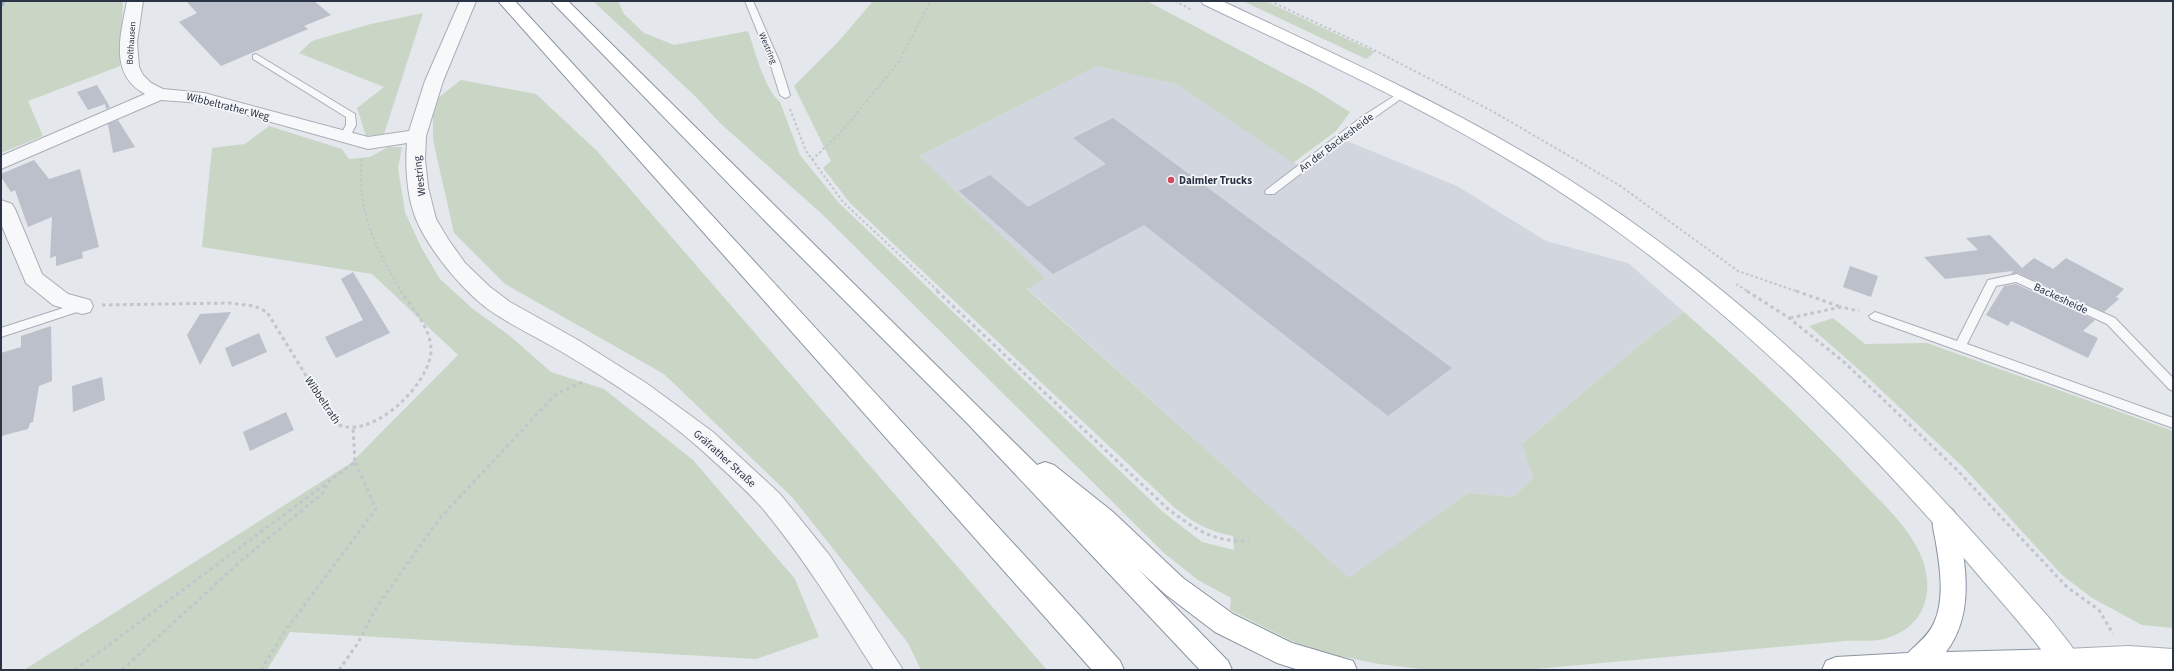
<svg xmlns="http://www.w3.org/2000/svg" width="2174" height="671" viewBox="0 0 2174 671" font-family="'Source Sans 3',sans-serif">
	<rect width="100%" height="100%" fill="#e4e7ec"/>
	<path fill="#d2d6de" d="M1097,66L1177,83L1302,168L1342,139L1457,186L1546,241L1628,263L1684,312L1641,344L1522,444L1533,478L1513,497L1468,493L1349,579L1027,288L1044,278L919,156Z"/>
	<path fill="#c9d6c5" d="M1,1H123L120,66L28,101L43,136L1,153Z
		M593,1H618L624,14L644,33L674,45L748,31C755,50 764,89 780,102L800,155L839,203L1163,512L1202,542L1234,550L1233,536C1210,532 1194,523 1175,508L850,203L823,168L831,161L794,86L838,42L873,1H1147L1313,89L1350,112L1336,131L1293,163L1177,84L1097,66L919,156L1045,278L1027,289L1349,578L1468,493L1513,497L1533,478L1522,444L1641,344L1684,312C1746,366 1806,422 1862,482C1884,505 1912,530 1923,561C1935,596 1922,629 1884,639C1873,642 1857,640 1845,641L1524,670H1429L1379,664L1310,650L1230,610L1231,598L1198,580L1164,553L822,214L720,123L694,95Z
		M1243,1H1265L1375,52L1366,59Z
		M423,13L384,134L366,136L357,108L384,87L299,53L312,41L371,24Z
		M461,80L536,94L597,151L1047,670H921L908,643L792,497L664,374L505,284L454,233L433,140V102Z
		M269,126L342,149L349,159L370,157L388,147H402L398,168L405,212L421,247L440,279L473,309L510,336L551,372L604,389L693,460L795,579L819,637L756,659L290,632L267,670H24L351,463L458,355L372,274L202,247L212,148L245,144Z
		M1833,318L1865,344L1927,343L2173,431V628L2142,625L2092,598L2062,575L1963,467L1864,374L1809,326Z"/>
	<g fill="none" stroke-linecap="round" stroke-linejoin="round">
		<path stroke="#9fb4cc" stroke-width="6" d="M1,4L2,1"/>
	</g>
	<path fill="#bbc0ca" d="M186,1H314L331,15L304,26L308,29L221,66L179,22L197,13Z
		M97,85L110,107L106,109L105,104L88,110L77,92Z
		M1113,118L1452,368L1388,416L1144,225L1053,274L959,191L990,175L1028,207L1106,164L1073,138Z
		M118,120L135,147L113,153L108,124Z
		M34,160L49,179L80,169L99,247L82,252L83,258L56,266V256L50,258L52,217L28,227L15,190L11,192L1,177V174Z
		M1990,235L2022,268L2034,258L2053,269L2066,258L2124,289L2116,297L2119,299L2104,312L2018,273L2011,274L2013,271L1945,279L1924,257L1978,250L1966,238Z
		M1850,266L1878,276L1871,297L1843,287Z
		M353,272L390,333L336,358L325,337L363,320L341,279Z
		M2016,284L2095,320L2083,331L2098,338L2088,358L2011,321L2008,326L1986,315L2004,286Z
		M231,312L200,365L187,335L200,314Z
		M51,326L52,381L39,386L33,422L30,423L28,429L1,436V353L21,347V336Z
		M259,333L267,352L232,367L225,348Z
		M102,377L105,400L73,412L72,386Z
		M286,412L294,430L250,451L243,432Z"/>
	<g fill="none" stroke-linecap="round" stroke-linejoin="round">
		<defs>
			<path id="lane" d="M745,1H753L780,63L790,95L788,97L785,98L780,95L770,63Z
				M256,54L355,114L356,125L348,140H340L339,138L346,125V117L253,59V55Z
				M1402,91L1405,92V96L1371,120L1274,194H1266L1265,192L1266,190L1363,116Z
				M2017,274L2115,318L2173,378V391L2169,389L2107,324L2016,282L1996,286L1967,344L2173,418V428L1871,319L1869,316L1875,312L1957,341L1988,280Z
				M82,302L86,303L88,306L86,309L1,337V328Z"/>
			<path id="street" d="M127,1H143L137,42L139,67L143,75L151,83L163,89L204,93L368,137L409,131L425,81L460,1H476L443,81L426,136L425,159L428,187L436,219L448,239L465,263L490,287L510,302L578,340L646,383L713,432L780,494L830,556L903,670H874C839,615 805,560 764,510C746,489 718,465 697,446C657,411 609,380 562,352C540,339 517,328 495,314C466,295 430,252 416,219C407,197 405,167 407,143L368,149L203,103L161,100L1,169V156L145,94C108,74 121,34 127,1Z
				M1,200L12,204L15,209L42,274L68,294L90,300L93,306L90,312L82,314L53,305L26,283L1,224Z"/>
			<path id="secondary" d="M2128,646L2173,649V670H2056L2052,662L2056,653L2066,649Z"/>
			<path id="primary" d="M1201,1H1222C1339,56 1458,110 1568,179C1715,272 1849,396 1966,525C1994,556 2023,588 2051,620C2063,636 2078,652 2086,670H2056C2030,632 1998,599 1969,564C1850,425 1708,287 1554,188C1443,116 1322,61 1203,4Z"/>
			<path id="highway" d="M498,1H515L1080,616L1120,661L1124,670H1092Z
				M551,1H568L1037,465L1045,462L1054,465L1113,512L1183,578L1233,614L1292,643L1353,661L1357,670H1299L1277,663L1215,632L1165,594L1138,569L1228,661L1232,670H1200L968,424L768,224Z
				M1944,506L1953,510L1957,517C1965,562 1976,612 1946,652L2066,649L2076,653L2080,662L2076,670H1822L1826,661L1836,657L1908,653C1917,644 1929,635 1934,623C1945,599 1940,567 1936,543C1934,531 1930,520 1935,510Z"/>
		</defs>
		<use href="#lane" stroke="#a9aeb7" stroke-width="2"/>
		<use href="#street" stroke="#a9aeb7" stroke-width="2"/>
		<use href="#secondary" stroke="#a9aeb7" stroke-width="2"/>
		<use href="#primary" stroke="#a3abb8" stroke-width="2"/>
		<use href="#highway" stroke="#8b94a3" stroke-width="2"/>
		<path stroke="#c2c5cb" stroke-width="2" stroke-dasharray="2.5 2.5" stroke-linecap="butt" d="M1175,1L1192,10
			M1270,1L1374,50L1492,111L1619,185L1738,271L1799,292
			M790,109L806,151L843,202L939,292
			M362,159C356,208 376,251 402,292
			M812,160L843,130L898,63L931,1
			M1736,284L1749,292"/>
		<path stroke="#c2c5cb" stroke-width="3" stroke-dasharray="3.5 3.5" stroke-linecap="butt" d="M937,291L1169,510C1197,530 1213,542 1249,541
			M1747,291L1789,318L1844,362L1956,469L2067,587L2099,610L2113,634
			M1796,291L1841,307
			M102,305L229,303L254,306L267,312L335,423C369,444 433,383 431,348C430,327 412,308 401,291
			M1790,318L1841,307L1859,311
			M75,670L355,462L353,429
			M122,670L243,559L324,492L327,484
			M261,670L285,631L376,509L355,462
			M339,670L358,643L376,608L440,518L557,393L586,381"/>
		<use href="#lane" fill="#f7f8fa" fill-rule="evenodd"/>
		<use href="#street" fill="#f7f8fa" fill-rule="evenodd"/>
		<use href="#secondary" fill="#fff" fill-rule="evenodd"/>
		<use href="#primary" fill="#fff" fill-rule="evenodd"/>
		<use href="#highway" fill="#fff" fill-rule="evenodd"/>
	</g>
	<circle fill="#d1495b" stroke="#f4f6f9" stroke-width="1.5" cx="1171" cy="180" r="4"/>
	<g text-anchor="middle" stroke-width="3.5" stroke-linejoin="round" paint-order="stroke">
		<g font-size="9" fill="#2b3445" stroke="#f4f6f9">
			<text transform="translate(131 43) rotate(-86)" y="3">Bolthausen</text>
			<text transform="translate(768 48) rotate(67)" y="3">Westring</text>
		</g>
		<g font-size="11" fill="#2b3445" stroke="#f4f6f9">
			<text transform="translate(228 106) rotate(14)" y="4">Wibbeltrather Weg</text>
			<text transform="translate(1336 142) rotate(-37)" y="4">An der Backesheide</text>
			<text transform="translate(419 176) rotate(-97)" y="4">Westring</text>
			<text transform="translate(2061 298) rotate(25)" y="4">Backesheide</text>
			<text transform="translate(323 400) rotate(56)" y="4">Wibbeltrath</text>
			<text transform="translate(725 458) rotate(42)" y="4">Gräfrather Straße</text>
		</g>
		<g font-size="11" font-weight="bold" fill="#2b3445" stroke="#f4f6f9" text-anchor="start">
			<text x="1179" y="184">Daimler Trucks</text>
		</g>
	</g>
	<rect width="2174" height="671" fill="none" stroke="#2b3445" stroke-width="4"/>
</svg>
